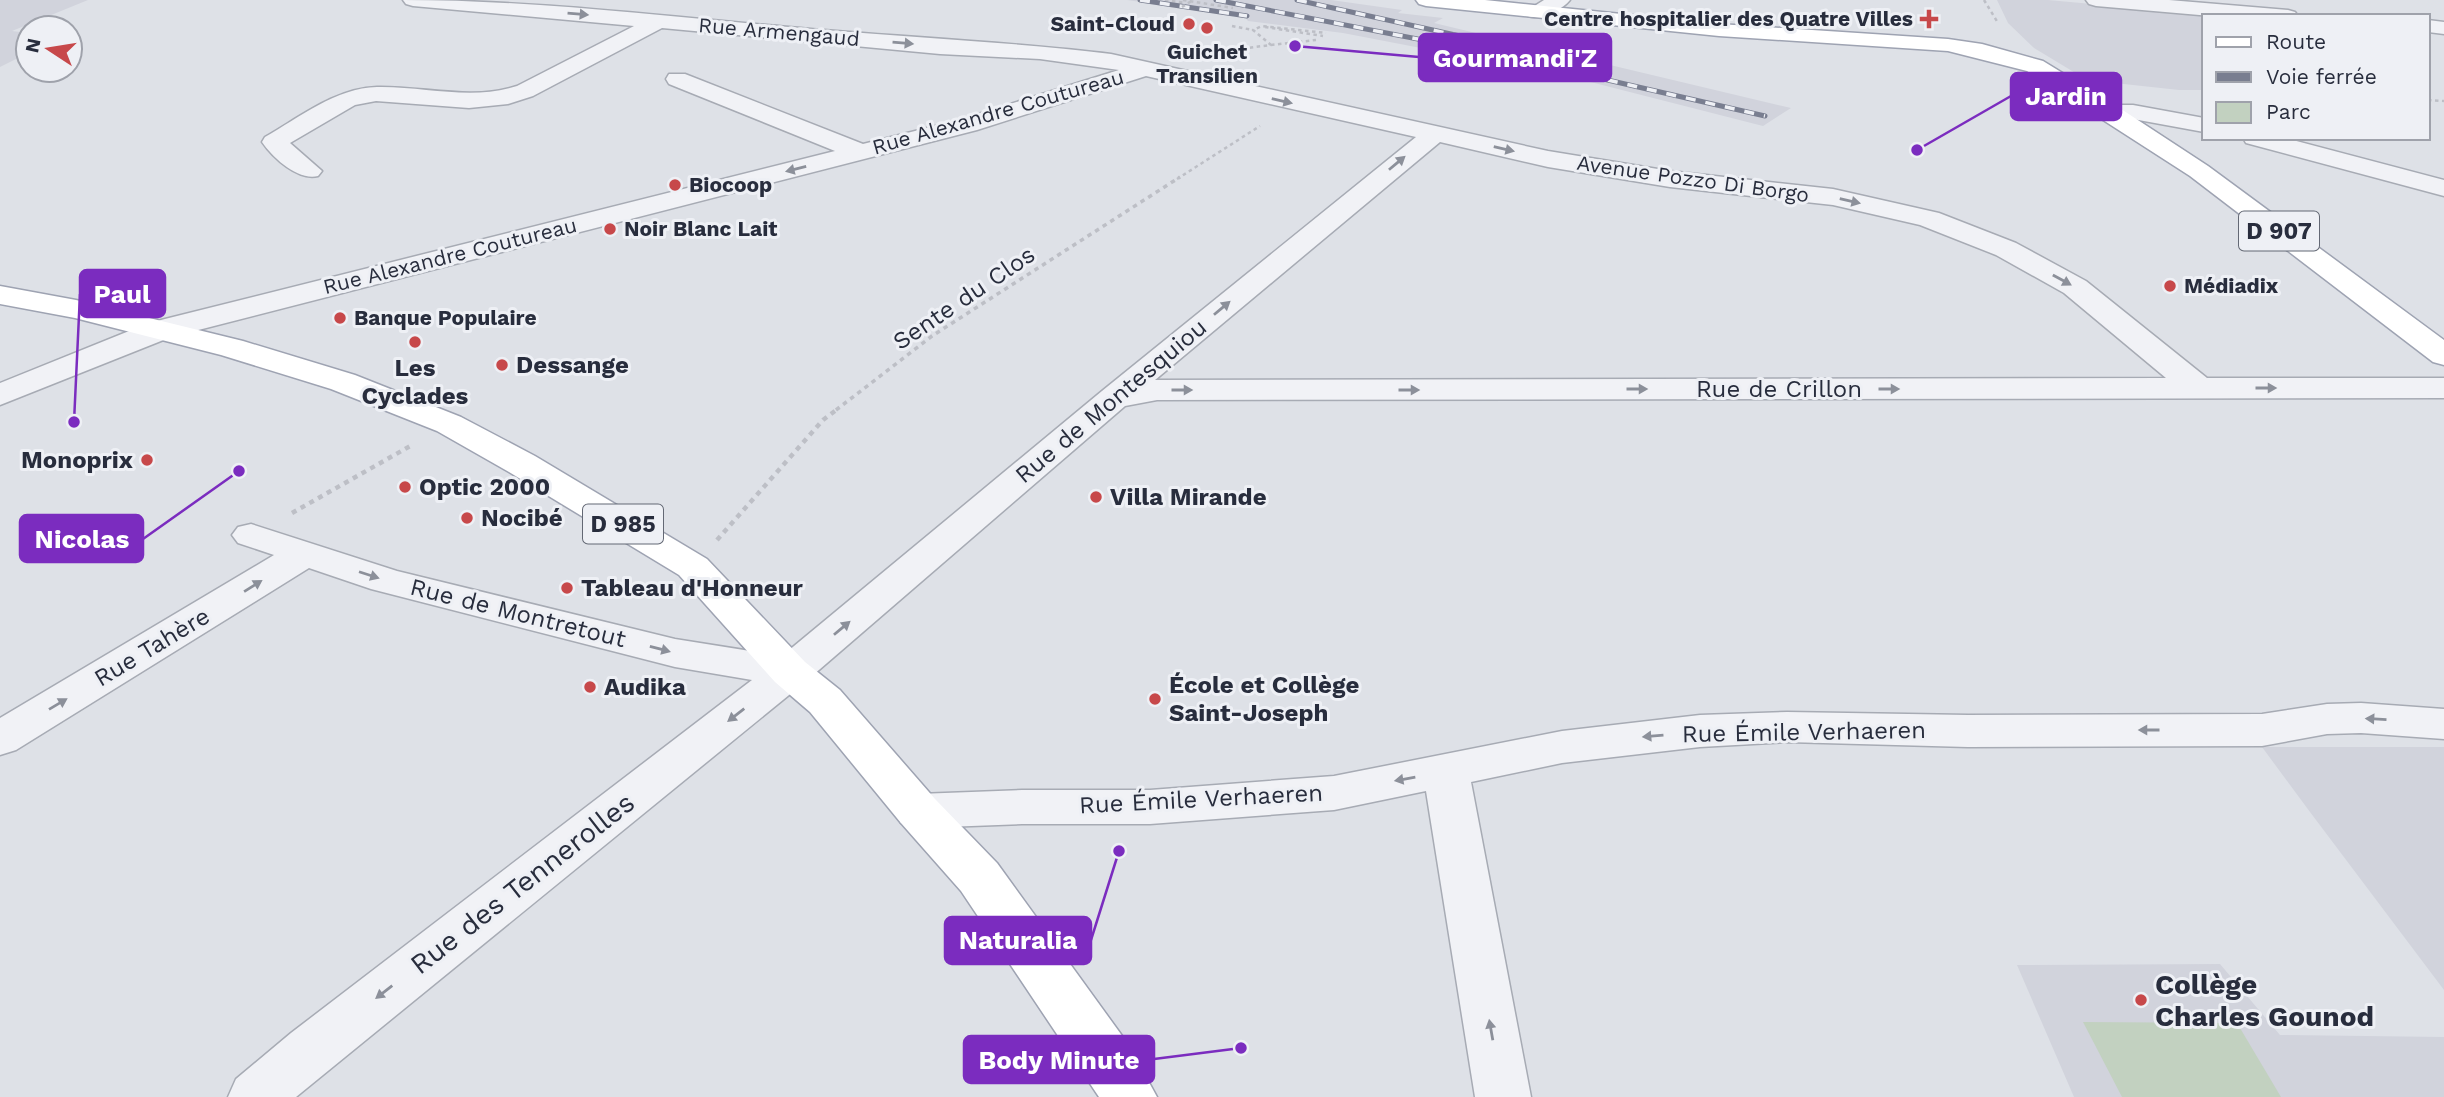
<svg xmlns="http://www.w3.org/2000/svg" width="2444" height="1097" viewBox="0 0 2444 1097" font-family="'Work Sans',sans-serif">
	<rect width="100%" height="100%" fill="#dee1e7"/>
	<path fill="#d1d3dc" d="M0,0H88L12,31L28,33V53L0,67Z
		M1127,0H1331L1402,10L1398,13L1443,18L1434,23L1791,108L1763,126L1567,76L1343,33L1248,21L1245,17Z
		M1997,0H2048L2224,16H2204V90H2179L2087,80L2034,48L2008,23Z
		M2262,747H2444V990L2310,812Z
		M2220,964L2280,1035L2444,1037V1097H2074L2017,965Z"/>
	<path fill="#c2d1c0" d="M2083,1022L2237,1023L2281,1097H2122Z"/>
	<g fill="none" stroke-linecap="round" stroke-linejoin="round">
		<defs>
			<path id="minor" d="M403,0C532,0 660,16 789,27C896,37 1004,41 1111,54L1548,151L1670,171L1833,189L1939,213L2016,243L2086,281L2207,378H2444V398L1157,400L1125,406L805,682L296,1097H228L236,1079L291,1033L752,680L675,667L371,589L309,568L16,750L0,755V718L274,555L238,543L232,535L238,527L251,524L397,571L675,639L782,656L1102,391L1416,137L1146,76L977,130L171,337L0,405V383L149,323L835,151L669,84L666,79L669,74H685L863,144L959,120L1119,70L1040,59L940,54L662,28L533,96L508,104L469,108L376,101L355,105L290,143L322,171L318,176C298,181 273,158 262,142L265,137C300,117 336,88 377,87C425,86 470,101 517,86L634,26L413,6L406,4ZM1440,142L1548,167L1670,187L1833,205L1920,225L1996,255L2064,293L2166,378L1155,380Z
				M1544,0H1570C1562,10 1541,20 1528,16L1525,12Z
				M2086,0H2169L2288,10L2295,12L2298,16H2211L2096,6L2089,4Z
				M2428,20L2444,22V34L2428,32Z
				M2110,105H2133L2204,118V132L2133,119L2102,117L2098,112L2102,107Z
				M2243,138H2285L2444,180V196L2246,143Z
				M2361,703L2444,709V739L2361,733L2327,734L2262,746L1968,747L1787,742L1700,747L1562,763L1471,782L1531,1097H1475L1426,791L1334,810L1150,824H1022L918,828L901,823L894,811L901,799L918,794L1022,790H1150L1334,776L1562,731L1700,715L1787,712L1968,715L2262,714L2327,704Z"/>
			<path id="major" d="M1416,0H1485L1719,24L1948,39L1982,44L2043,61L2118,107L2208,166L2444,340V365L2433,362L2190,176L2027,71L1948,51L1719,36L1426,6L1419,4Z
				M0,286L76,300L243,341L355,375L461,417L535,456L707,559L805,662L840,690L935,799L997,863L1128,1044L1157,1097H1099L961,891L901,823L810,712L775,682L679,575L509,472L437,431L331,389L221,355L75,318L0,304Z"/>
		</defs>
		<use href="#minor" stroke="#a7abb4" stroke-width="3"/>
		<use href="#major" stroke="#9ea3b2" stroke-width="3"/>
		<path stroke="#bdbfc6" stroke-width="2.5" stroke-dasharray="3.5 3.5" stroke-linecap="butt" d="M1165,0L1185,3
			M1183,0L1233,8
			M1984,0L1998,23
			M1232,26L1253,30
			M1265,27L1323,36
			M1271,45L1316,40
			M1215,52L1271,45L1253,30L1262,26L1326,33
			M2428,100L2444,101
			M1177,179L1260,126"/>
		<path stroke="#bdbfc6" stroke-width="3.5" stroke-dasharray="4.5 4.5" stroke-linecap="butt" d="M836,410L932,336L1180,177"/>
		<path stroke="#bdbfc6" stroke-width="4.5" stroke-dasharray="5 5" stroke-linecap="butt" d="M292,513L412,445
			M717,540L823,420L839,408"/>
		<use href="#minor" fill="#f1f2f6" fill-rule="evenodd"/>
		<use href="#major" fill="#fff" fill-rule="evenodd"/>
		<defs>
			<path id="rail" d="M1140,0L1247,16
				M1216,0L1485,52L1765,116
				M1297,0L1478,40"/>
		</defs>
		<use href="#rail" stroke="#797e90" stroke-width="5"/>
		<use href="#rail" stroke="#eef0f5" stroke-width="3.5" stroke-dasharray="10" stroke-linecap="butt"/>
		<path stroke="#bdbfc6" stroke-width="2.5" stroke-dasharray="3.5 3.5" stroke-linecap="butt" d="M1182,7L1193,0"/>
	</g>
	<defs><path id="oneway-solid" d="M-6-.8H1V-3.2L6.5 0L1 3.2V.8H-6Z" transform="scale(1.75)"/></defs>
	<g fill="#8c909a">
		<use href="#oneway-solid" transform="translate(578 14) rotate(5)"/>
		<use href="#oneway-solid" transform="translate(903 43) rotate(5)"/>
		<use href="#oneway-solid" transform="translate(1282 101) rotate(13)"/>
		<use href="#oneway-solid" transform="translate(1504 149) rotate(13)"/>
		<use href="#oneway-solid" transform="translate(1397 163) rotate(-40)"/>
		<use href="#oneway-solid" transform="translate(796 169) rotate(166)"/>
		<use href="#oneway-solid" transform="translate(1850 201) rotate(13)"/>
		<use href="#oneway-solid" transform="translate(2062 280) rotate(29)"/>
		<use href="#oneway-solid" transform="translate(1222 308) rotate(-40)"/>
		<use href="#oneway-solid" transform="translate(2266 388)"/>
		<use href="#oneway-solid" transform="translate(1637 389)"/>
		<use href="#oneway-solid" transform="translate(1889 389)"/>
		<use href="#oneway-solid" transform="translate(1182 390)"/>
		<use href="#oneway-solid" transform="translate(1409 390)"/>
		<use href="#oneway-solid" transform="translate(369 575) rotate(18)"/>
		<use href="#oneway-solid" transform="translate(253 586) rotate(-32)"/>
		<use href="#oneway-solid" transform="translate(842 628) rotate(-40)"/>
		<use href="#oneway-solid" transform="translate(660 649) rotate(15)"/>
		<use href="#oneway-solid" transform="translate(58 704) rotate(-31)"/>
		<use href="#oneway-solid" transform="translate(736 715) rotate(142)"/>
		<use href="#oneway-solid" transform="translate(2376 719) rotate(-177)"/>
		<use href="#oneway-solid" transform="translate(2149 730) rotate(180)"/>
		<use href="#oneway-solid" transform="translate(1653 736) rotate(175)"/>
		<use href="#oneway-solid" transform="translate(1405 779) rotate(170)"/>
		<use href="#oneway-solid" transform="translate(384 992) rotate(142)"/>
		<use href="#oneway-solid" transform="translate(1491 1030) rotate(-100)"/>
	</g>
	<g fill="#c7484a" stroke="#eef0f5" stroke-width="2.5">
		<path d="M1925.5 8.5h7v7h7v7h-7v7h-7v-7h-7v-7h7z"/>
		<circle cx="1189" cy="24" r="7"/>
		<circle cx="1207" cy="28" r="7"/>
		<circle cx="675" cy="185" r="7"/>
		<circle cx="610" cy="229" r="7"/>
		<circle cx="2170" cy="286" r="7"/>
		<circle cx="340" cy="318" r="7"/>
		<circle cx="415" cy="342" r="7"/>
		<circle cx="502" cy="365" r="7"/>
		<circle cx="147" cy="460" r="7"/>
		<circle cx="405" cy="487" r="7"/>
		<circle cx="1096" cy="497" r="7"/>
		<circle cx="467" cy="518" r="7"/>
		<circle cx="567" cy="588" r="7"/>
		<circle cx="590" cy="687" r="7"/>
		<circle cx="1155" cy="699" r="7"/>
		<circle cx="2141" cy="1000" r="7"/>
	</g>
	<g text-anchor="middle" stroke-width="6" stroke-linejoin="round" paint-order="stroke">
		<g font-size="21" font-weight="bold" fill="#282d3d" stroke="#eef0f5" text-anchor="start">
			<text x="1913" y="26" text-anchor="end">Centre hospitalier des Quatre Villes</text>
			<text x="1175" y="31" text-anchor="end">Saint-Cloud</text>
			<text x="1207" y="59" text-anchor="middle">Guichet<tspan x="1207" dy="24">Transilien</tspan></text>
			<text x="689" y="192">Biocoop</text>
			<text x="624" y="236">Noir Blanc Lait</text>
			<text x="2184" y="293">Médiadix</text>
			<text x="354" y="325">Banque Populaire</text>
		</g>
		<g font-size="21" fill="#282d3d" stroke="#eef0f5">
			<text transform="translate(779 32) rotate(5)" y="7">Rue Armengaud</text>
			<text transform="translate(998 112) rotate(-16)" y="7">Rue Alexandre Coutureau</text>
			<text transform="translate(1693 179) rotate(8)" y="7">Avenue Pozzo Di Borgo</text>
			<text transform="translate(450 256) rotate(-14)" y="7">Rue Alexandre Coutureau</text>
		</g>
		<g fill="#eef0f5" stroke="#636874" stroke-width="2">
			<rect x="2239" y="211.5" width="80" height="39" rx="5"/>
			<rect x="583" y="504.5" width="80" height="39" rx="5"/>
		</g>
		<g font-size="23" font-weight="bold" fill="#282d3d">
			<text x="2279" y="239">D 907</text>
			<text x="623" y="532">D 985</text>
		</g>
		<g font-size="24" fill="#282d3d" stroke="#eef0f5">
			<text transform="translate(964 298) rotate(-34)" y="8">Sente du Clos</text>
			<text x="1779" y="397">Rue de Crillon</text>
			<text transform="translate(1111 401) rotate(-40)" y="8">Rue de Montesquiou</text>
			<text transform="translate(518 613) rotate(14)" y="8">Rue de Montretout</text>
			<text transform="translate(152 647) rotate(-31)" y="8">Rue Tahère</text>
			<text transform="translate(1804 732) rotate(-1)" y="8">Rue Émile Verhaeren</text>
			<text transform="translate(1201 799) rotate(-3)" y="8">Rue Émile Verhaeren</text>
		</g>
		<g font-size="24" font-weight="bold" fill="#282d3d" stroke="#eef0f5" text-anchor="start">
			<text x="516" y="373">Dessange</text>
			<text x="415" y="376" text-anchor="middle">Les<tspan x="415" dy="28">Cyclades</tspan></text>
			<text x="133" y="468" text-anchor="end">Monoprix</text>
			<text x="419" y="495">Optic 2000</text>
			<text x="1110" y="505">Villa Mirande</text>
			<text x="481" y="526">Nocibé</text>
			<text x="581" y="596">Tableau d'Honneur</text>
			<text x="1169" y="693">École et Collège<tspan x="1169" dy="28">Saint-Joseph</tspan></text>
			<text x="604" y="695">Audika</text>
		</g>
		<g font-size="28" fill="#282d3d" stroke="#eef0f5">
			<text transform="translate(522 883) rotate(-38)" y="10">Rue des Tennerolles</text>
		</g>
		<g font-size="28" font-weight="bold" fill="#282d3d" stroke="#eef0f5" text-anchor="start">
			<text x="2155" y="994">Collège<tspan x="2155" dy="32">Charles Gounod</tspan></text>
		</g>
	</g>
	<path fill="none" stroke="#7b2cbf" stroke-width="2.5" d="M1295 46L1419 57M1917 150L2011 96M74 422L80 294M239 471L143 539M1119 851L1091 940M1241 1048L1154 1059"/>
	<g fill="#7b2cbf" stroke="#eef0f5" stroke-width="2.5">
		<circle cx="1295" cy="46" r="7"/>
		<circle cx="1917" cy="150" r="7"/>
		<circle cx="74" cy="422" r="7"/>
		<circle cx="239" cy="471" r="7"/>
		<circle cx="1119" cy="851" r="7"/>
		<circle cx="1241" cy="1048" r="7"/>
	</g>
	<g fill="#7b2cbf" stroke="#7b2cbf" stroke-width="2.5">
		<rect x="1419" y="34" width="192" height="47" rx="7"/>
		<rect x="2011" y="73" width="110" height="47" rx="7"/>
		<rect x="80" y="270" width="85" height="47" rx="7"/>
		<rect x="20" y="515" width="123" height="47" rx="7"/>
		<rect x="945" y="917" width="146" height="47" rx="7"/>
		<rect x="964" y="1036" width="190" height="47" rx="7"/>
	</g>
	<g font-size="26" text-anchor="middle" font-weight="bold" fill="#fff">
		<text x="1515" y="67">Gourmandi'Z</text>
		<text x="2066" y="105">Jardin</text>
		<text x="122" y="303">Paul</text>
		<text x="82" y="548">Nicolas</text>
		<text x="1018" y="949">Naturalia</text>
		<text x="1059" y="1069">Body Minute</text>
	</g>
	<rect x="2202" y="14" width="228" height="126" fill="#eef0f5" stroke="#9fa2ab" stroke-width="2"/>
	<rect x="2216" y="37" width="35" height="10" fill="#ffffff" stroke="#9fa2ab" stroke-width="2"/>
	<text x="2266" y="49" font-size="21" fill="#282d3d">Route</text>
	<rect x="2216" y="72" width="35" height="10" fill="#797e90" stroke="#9fa2ab" stroke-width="2"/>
	<text x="2266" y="84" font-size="21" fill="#282d3d">Voie ferrée</text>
	<rect x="2216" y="102" width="35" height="21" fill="#c2d1c0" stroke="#9fa2ab" stroke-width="2"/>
	<text x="2266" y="119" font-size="21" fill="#282d3d">Parc</text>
	<g transform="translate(49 49) rotate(282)"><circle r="33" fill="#eef0f5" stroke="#9fa2ab" stroke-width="2"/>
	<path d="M0-5L12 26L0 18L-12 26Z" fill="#c7484a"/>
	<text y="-10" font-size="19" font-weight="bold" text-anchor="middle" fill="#282d3d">N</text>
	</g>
</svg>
